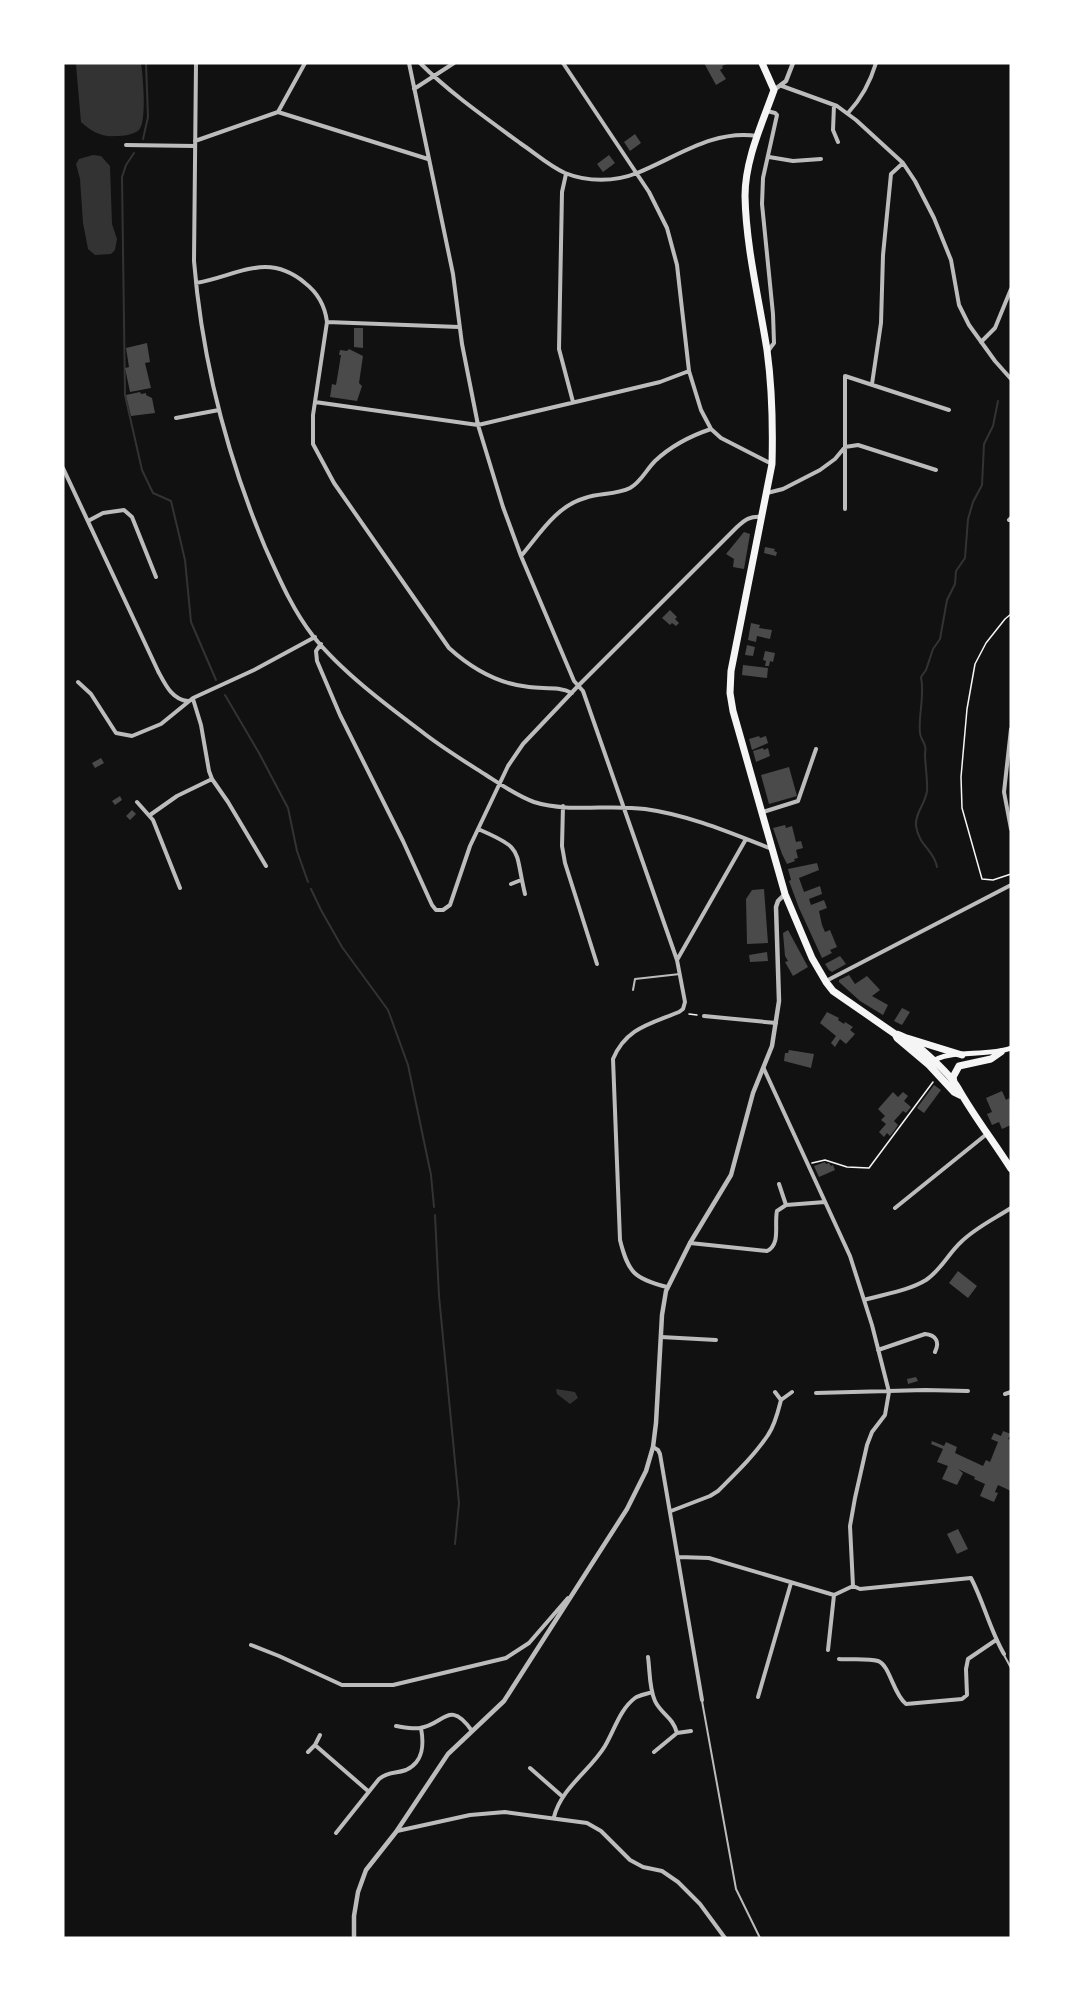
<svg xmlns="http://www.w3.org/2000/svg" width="1074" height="2001" viewBox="0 0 1074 2001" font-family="'Zilla Slab',serif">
	<rect width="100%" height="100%" fill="#111"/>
	<path fill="#333" d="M77,63H141C143,75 147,121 139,130C133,135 123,136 116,136C101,137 92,132 81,122L76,65Z
		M93,155L101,156L110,166L112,224L117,239L115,250L111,254L95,255L88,249L83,223L80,179L76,164L79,159Z
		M556,1389L575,1392L578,1398L570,1404L557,1394Z"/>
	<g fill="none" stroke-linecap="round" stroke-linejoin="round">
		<path stroke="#333" stroke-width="2" d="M143,139L148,117L146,63
			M134,153L126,165L122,177L125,395L142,470L153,493L171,501L185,560L191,622L216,680
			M225,695L259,753L288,808L297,851L308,882
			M937,867C934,850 919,846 916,826C915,812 925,805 927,791C928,786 925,761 925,755C925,752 926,749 925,746C924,741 920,738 920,733C918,715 925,697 921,677L926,670L933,649L940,639L947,600L955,584L956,571L965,558L968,519L973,502L982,485L984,444L993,426L998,401
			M311,889L321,910L342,947L388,1010L408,1065L431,1175L434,1207
			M435,1215L439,1296L459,1503L455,1544"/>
	</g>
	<path fill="#4a4a4a" d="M704,63H729L722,66L723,68L720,70L726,79L716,85Z
		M635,134L641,143L630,151L624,142Z
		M609,155L615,163L603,172L597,164Z
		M354,328H363V348L354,347Z
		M147,343L150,362L145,363L151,388L130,392L125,368L129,367L126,348Z
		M349,349L363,356L359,383L362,386L357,401L330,397L332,384L336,385L341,355H339L340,350L347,351Z
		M140,392L141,394L146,393V395L152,398L155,413L131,416L126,395Z
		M744,532L750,534L744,569L733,567L734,559L726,554Z
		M765,547L775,549L774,551L777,552L776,556L764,553Z
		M670,610L677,617L675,619L679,623L676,626L672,623L670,625L662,618Z
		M751,623L760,625L759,628L772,630L770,639L757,636L756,642L748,640Z
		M747,645L755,647L753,656L745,655Z
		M765,651L775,653L773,662L770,661L769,666H765L766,661L763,660Z
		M743,665L768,668L767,678L742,675Z
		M759,736L760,738L766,736L768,743L752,750L749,739Z
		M763,748L764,750L768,748L770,756L756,762L753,751Z
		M101,758L104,763L95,768L92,763Z
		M789,767L797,796L769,804L761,775Z
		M120,796L122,800L115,805L112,801Z
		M132,810L136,814L130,820L126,816Z
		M785,825L786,828L792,826L796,842L801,841L803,848L796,850L798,858L794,859L795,861L787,864L782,854L773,828Z
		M817,863L819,870L799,878L804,892L820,886L822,894L809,899L811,905L824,900L827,908L819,911L822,925L825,932L830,930L837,947L830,950L832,953L822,958L799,908L789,881L791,880L788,869Z
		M764,889L768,943L747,944L746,899L752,890Z
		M788,930L808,967L793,976L785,962L788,961L785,956L783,933Z
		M767,952L768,961L750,962L749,955Z
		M840,956L846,964L832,972L829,970L825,964Z
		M849,975L855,984L867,976L880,990L872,996L888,1005L883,1015L860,1001L839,982V980Z
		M902,1008L910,1012L902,1025L894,1021Z
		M827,1012L839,1018L838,1020L844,1024L845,1022L853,1027L850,1030L855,1034L846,1044L840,1039L835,1047L831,1043L836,1036L820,1023Z
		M789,1050L814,1054L811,1068L784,1061L785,1053H788Z
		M934,1085L941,1090L924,1113L917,1108Z
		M1002,1091L1006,1100L1009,1098L1011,1104V1125L1002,1129L999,1122L992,1125L987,1114L992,1112L986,1098Z
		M893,1092L898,1097L903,1092L908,1096L904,1101L911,1107L906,1113L903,1111L894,1121L898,1125L894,1131L890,1136L887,1133L884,1137L879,1132L886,1124L881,1120L885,1116L878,1109Z
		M825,1162L826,1164L829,1163L831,1166L833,1165L835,1170L819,1177L814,1166Z
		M958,1271L977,1286L968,1298L949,1283Z
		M916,1377L918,1381L908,1384L907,1379Z
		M1003,1431L1011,1434L1008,1439L1011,1440V1491L998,1485L995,1492L998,1493L994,1502L980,1496L985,1484L974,1479L975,1477L958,1469L963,1473L957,1485L942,1479L948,1466L937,1462L943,1449L931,1444L932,1441L944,1446L946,1442L957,1447L955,1453L983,1466L986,1460L990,1462L998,1442L991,1439L994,1433L1001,1436Z
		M958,1529L968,1549L957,1554L947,1534Z"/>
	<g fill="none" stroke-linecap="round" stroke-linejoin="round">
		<path stroke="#f5f5f5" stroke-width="1.5" d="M1011,614L1005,619L986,643L975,664L967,709L961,777L962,808L982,879L993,880L1011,874
			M689,1014L697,1015
			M812,1163L825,1160L847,1167L869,1168L933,1082"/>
		<path stroke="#bcbcbc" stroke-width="2" d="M633,990L635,979L680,974
			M1004,1655L1011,1668
			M702,1701L736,1889L760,1938"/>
		<path stroke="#bcbcbc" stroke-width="4" d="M196,63L194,261C202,359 227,456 265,547C279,578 292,609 313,636C341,671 385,704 421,731C441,747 464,761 486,775C500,784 517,796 534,802C569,813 609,804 645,809C689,815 731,833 772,849
			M409,63L453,274L462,344L478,425L503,507L521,556L574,681L583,691L677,960L685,1002L683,1009L679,1012C650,1024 626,1028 613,1059L620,1240C628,1272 634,1279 667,1287
			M420,63C450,93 486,118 520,143C535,153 549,166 565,173C587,182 615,182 637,173C675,158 713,129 757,136
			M563,63L649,192L667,228L677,265L689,371L701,410L711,429L721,438L772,464
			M782,86L837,106L856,120L903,163L915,181L934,218L951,260L959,305L969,325L995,361L1011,379
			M414,89L454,63
			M834,105L833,130L838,142
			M767,111L775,113L777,115L763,178L762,204L773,314L774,343L768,351
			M278,112L428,159
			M848,113C862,98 870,83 876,63
			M195,141L278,112L305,63
			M126,145L195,146
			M769,157L793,161L821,159
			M566,174L562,192L559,349L573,402
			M196,283C237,276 267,251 305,283C318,293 325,306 327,322L313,415V444L334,483L449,648C471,668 499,684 529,687C543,689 559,686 572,693
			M327,322L459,327
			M981,342L995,328L1011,289
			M872,384L881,323L883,255L891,174L903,163
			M315,402L478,425L618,392L660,382L689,371
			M176,418L219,410
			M63,468L158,671C165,684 172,700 188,701
			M767,493L783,489L820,470L835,459L845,447L858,445L936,470
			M845,509V376L949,410
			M1009,520L1011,518
			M88,521L103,513L124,510L132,517L156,577
			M521,556C539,535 556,506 585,498C599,493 616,495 630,488C641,482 646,470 655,461C671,446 690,436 711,429
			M321,644L316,651L317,661L340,715L403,841L432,905L436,910H443L450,905L470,846L508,766L523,744L578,686L737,527C746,519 750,516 762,517
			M78,682L91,694L116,733L132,736L161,724L193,698L254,670L315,637
			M193,699L201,725L209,771L212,779L228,802L266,866
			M1011,729L1004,792L1011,829
			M137,802L153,820L180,888
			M563,806L562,846L565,863L597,964
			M763,812L798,801L816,749
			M150,815L177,796L212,779
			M478,829C525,849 514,849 525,894
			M511,884L521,880
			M677,960L746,839
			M826,981L1011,885
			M704,1016L776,1023
			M764,1069L850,1256L872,1325L889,1392L885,1415L872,1432L867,1445L855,1498L850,1526L853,1586
			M779,1184L786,1205
			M895,1208L988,1133
			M690,1243L767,1251C781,1244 774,1225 777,1211L786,1205L825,1202
			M864,1300C884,1294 908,1291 926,1280C941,1270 948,1254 961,1242C975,1228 994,1219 1011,1208
			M661,1337L716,1340
			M878,1350L925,1334C936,1335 940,1342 935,1352
			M816,1393L925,1390L968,1391
			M1005,1394L1011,1392
			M781,1400L792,1392
			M653,1447L658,1450L660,1454L702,1700
			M671,1511L710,1496L718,1491C735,1474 754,1456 768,1435C775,1425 778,1412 781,1400L775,1392
			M679,1557L709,1558L834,1595
			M251,1645L279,1656L342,1685H393L506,1658L529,1643L568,1598
			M828,1650L834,1595L853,1586L860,1589L971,1578C984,1603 990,1630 1004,1654
			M648,1657C650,1671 649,1688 655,1701C661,1714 673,1717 677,1733
			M839,1659C851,1660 867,1658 878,1661C890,1665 893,1694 906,1704L962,1699L967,1695L966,1669L968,1659L996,1640
			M758,1697L791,1583
			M396,1726C403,1727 412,1729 420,1728C444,1725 449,1698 472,1731
			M320,1735L315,1745L368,1791
			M308,1752L315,1745
			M654,1752L677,1733L691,1731
			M530,1768L563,1797
			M554,1817C561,1788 590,1771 605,1746C614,1731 620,1709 635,1698C639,1695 647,1694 652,1692
			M397,1831L470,1815L505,1812L587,1823L601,1831L630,1860L643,1867L662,1871L678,1882L700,1904L725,1938
			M336,1833L379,1779C389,1771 395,1774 406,1770C424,1762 424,1744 421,1728"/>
		<path stroke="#bcbcbc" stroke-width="4.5" d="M774,90L786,81L793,63
			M354,1938V1916L358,1892L366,1870L396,1832L448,1754L504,1701L627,1509L646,1471L653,1447L656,1423L662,1315L666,1291L690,1243L731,1175L753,1093L772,1046L779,1001L776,907L778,901L785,894"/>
		<path stroke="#f5f5f5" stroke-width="5" d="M932,1062C947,1049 988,1057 1011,1048"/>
		<path stroke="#f5f5f5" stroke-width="7" d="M762,63L774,90C762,124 745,160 745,196C746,247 759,299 767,350C772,387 773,427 772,464L731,671L730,693L733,711L785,894L812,958L826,982L833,991L895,1034L897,1038L929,1065L954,1092L960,1095
			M895,1034C909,1034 950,1074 958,1088C973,1115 994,1142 1011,1169
			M907,1038L962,1055
			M954,1082L953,1077L959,1066L991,1059L1001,1052"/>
	</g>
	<rect width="1074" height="2001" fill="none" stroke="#ffffff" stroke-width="129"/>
</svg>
